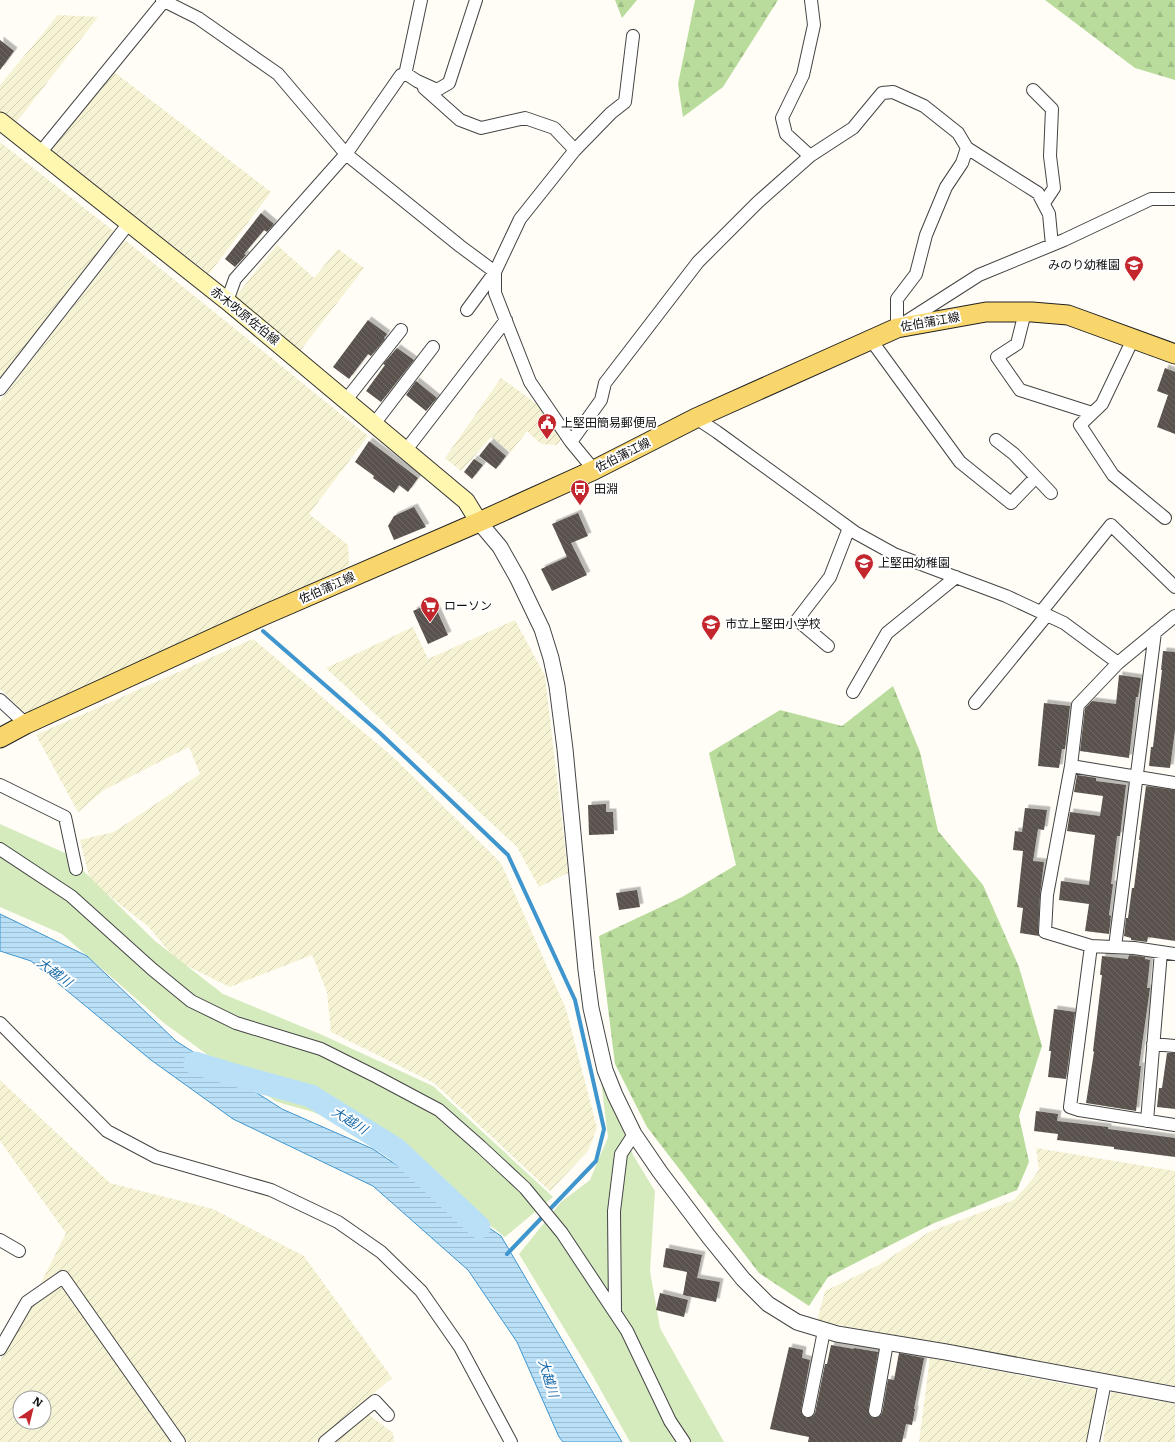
<svg xmlns="http://www.w3.org/2000/svg" width="1175" height="1442" viewBox="0 0 1175 1442" font-family="Literata,'Noto Sans JP',serif">
	<defs>
		<pattern id="farmland-furrows" width="10" height="10" patternUnits="userSpaceOnUse"><rect width="10" height="10" fill="#f6f3d4"/><path d="M-1 1l2-2M0 10L10 0M9 11l2-2" fill="none" stroke="#d2cfb5"/></pattern>
		<pattern id="forest-firs" width="22" height="20" patternUnits="userSpaceOnUse"><rect width="22" height="20" fill="#b9dc9c"/><path d="M5 1l3.5 6h-7zM16 11l3.5 6h-7z" fill="#9ebc85"/></pattern>
		<pattern id="water-rules" width="6" height="5" patternUnits="userSpaceOnUse"><rect width="6" height="5" fill="#b9e0f7"/><path d="M0 2.5h6" fill="none" stroke="#9ebfd3"/></pattern>
		<pattern id="building-back-hatch" width="6" height="6" patternUnits="userSpaceOnUse"><rect width="6" height="6" fill="#5a524d"/><path d="M-1 5l2 2M0 0l6 6M5-1l2 2" fill="none" stroke="#6d6662"/></pattern>
		<filter id="shadow"><feDropShadow dx="3.5" dy="-3.5" stdDeviation="0" flood-color="#0004"/></filter>
	</defs>
	<rect width="100%" height="100%" fill="#fffdf5"/>
	<path fill="url(#farmland-furrows)" fill-rule="evenodd" d="M58,15L98,17L15,124L0,112V85Z
		M114,72L271,192L209,274L50,149Z
		M0,142L115,232L0,381Z
		M125,240L368,436L309,514L348,545L349,566L27,715L0,689V401Z
		M277,245L314,278L338,249L364,268L300,351L235,297Z
		M501,378L538,405L562,438L557,445L541,444L527,431L511,452L491,437L461,471L445,458Z
		M515,620L545,676L568,873L539,887L517,847L326,668L413,627L428,659Z
		M253,639L393,757L501,863L566,1009L597,1128L588,1151L550,1191L434,1083L331,1032L327,992L312,955L230,987L177,961L148,926L90,881L80,840L114,832L200,774L189,747L104,790L78,812L36,735Z
		M0,1080L110,1183L213,1209L304,1256L392,1378L315,1442H0V1361L31,1303L66,1233L0,1141ZM20,1398H44V1422H20Z
		M1036,1148L1175,1171V1386L817,1321L825,1291L879,1265L929,1232L1014,1200L1026,1187L1039,1170Z
		M930,1358L1098,1390L1088,1442H919Z
		M1111,1392L1175,1404V1442H1103Z
		M368,1414L393,1433L394,1442H334Z"/>
	<path fill="#d5ebbd" d="M0,824L65,853L155,941L223,994L320,1034L433,1086L553,1197L505,1237L483,1220L400,1145L313,1112L277,1102L216,1061L164,1023L62,934L0,907Z
		M600,1074L633,1155L655,1191L650,1271L660,1328L724,1442H630L590,1371L519,1254L561,1202L590,1180L608,1137Z"/>
	<path fill="url(#forest-firs)" d="M615,0H637L622,18Z
		M695,0H778L723,87L683,117L678,84Z
		M1045,0H1175V80L1135,68Z
		M893,686L920,752L938,831L983,885L1019,967L1042,1046L1019,1116L1029,1162L1017,1190L932,1224L828,1277L809,1306L759,1273L647,1127L615,1064L599,936L682,897L736,865L709,753L780,710L842,726Z"/>
	<path fill="url(#water-rules)" stroke="#3f96cf" d="M0,914L87,956L176,1041L282,1109L373,1149L501,1236L622,1442H563L559,1437L517,1342L468,1270L373,1186L233,1119L151,1060L31,961L0,951Z"/>
	<g fill="none" stroke-linecap="round" stroke-linejoin="round">
		<path stroke="#3f96cf" stroke-width="4" d="M263,631L380,733L508,855L575,1000L604,1129L596,1161L507,1254"/>
		<path stroke="#b9e0f7" stroke-width="23" d="M195,1063L231,1074L311,1096L396,1149L479,1227"/>
	</g>
	<path fill="url(#building-back-hatch)" filter="url(#shadow)" d="M0,40L14,51L0,70Z
		M261,213L274,224L267,232L264,230L244,254L246,255L235,267L225,259Z
		M368,320L387,334L384,338L385,339L371,356L368,354L349,379L333,367Z
		M397,348L414,360L381,402L366,391L385,365L383,364Z
		M1165,368L1175,372V434L1157,427L1168,395L1157,391Z
		M416,381L437,398L426,411L406,395Z
		M369,441L418,478L408,492L399,485L394,493L373,478L374,476L355,462Z
		M490,442L506,456L496,469L479,456Z
		M474,459L483,465L472,479L464,472Z
		M414,507L426,527L394,540L388,526L394,516Z
		M578,513L588,536L571,543L587,575L552,591L541,569L567,557L552,524Z
		M433,602L448,635L428,644L413,611Z
		M1163,651L1175,652V730L1170,768L1149,766L1151,747H1153L1162,670H1161Z
		M1119,675L1141,678L1138,697H1136L1129,758L1080,751L1085,708L1092,701L1116,704Z
		M1044,703L1070,706L1065,749H1062L1059,768L1038,766Z
		M1077,775L1096,778V781L1126,785L1120,836H1117L1111,884H1113L1109,915L1111,916L1109,934L1085,931L1089,904L1059,900L1061,881L1089,885L1095,835L1067,831L1070,812L1100,816L1103,796L1074,792Z
		M1146,786L1175,790V941L1148,937L1147,942L1131,940V938L1124,936L1126,918H1128L1132,888H1134L1140,840H1139Z
		M606,804V812H613L614,834L589,835L588,805Z
		M1025,808L1047,810L1044,830L1038,829L1033,861L1044,862L1040,895L1038,932L1039,936L1020,933L1023,908L1017,907L1023,851L1013,850L1015,831L1022,832Z
		M637,890L640,907L619,910L616,893Z
		M1129,955L1145,957V959L1150,960L1147,988H1150L1139,1066H1141L1136,1111L1086,1103L1094,1052L1093,1051L1102,975H1100L1102,956L1128,959Z
		M1054,1009L1075,1012L1066,1079L1048,1077L1051,1051H1049Z
		M1167,1053H1175V1109L1157,1107L1159,1088H1162Z
		M1036,1111L1058,1114L1057,1121L1108,1127V1129L1175,1138V1157L1114,1149V1147L1057,1140L1058,1134L1034,1131Z
		M666,1248L702,1255L697,1278L720,1282L716,1302L683,1295L687,1272L663,1267Z
		M660,1293L688,1300L684,1317L656,1310Z
		M831,1345L854,1349V1348L878,1352L868,1410L870,1416L874,1418L880,1416L882,1413L888,1379L894,1380L899,1353L924,1358L914,1409H915L912,1425L906,1424L902,1442H808L809,1437L770,1429L789,1347L803,1350L802,1358L810,1360L801,1410L803,1416L807,1418L813,1416L815,1413L825,1364H827Z"/>
	<g fill="none" stroke-linecap="round" stroke-linejoin="round">
		<defs>
			<path id="minor" d="M162,0L198,18L278,74L346,154L460,246L495,272V293L530,382L571,442L594,470
				M405,75L421,0
				M424,88L460,120L481,128L525,118L554,128L575,150
				M1033,90L1052,109L1050,156L1054,188L1044,203
				M967,148L1038,193L1049,214L1052,245
				M40,153L164,1
				M810,156L786,134L782,118L803,75L814,25L811,0
				M227,301L235,279L346,154L401,75H408L417,81L437,90L449,83L476,0
				M467,310L495,272L520,219L575,150L611,113L625,102L633,36
				M1025,312L1017,344L997,357L1020,390L1092,413
				M904,323L979,275L1064,240L1151,199H1175
				M1133,339L1102,404L1080,425L1113,475L1165,518
				M871,340L960,462L1011,503L1035,478
				M0,389L129,223
				M346,400L401,330
				M696,418L717,432L856,533L894,554L1006,596L1064,623L1118,663
				M374,424L433,347
				M996,440L1014,454L1051,493
				M571,442L601,400L605,383L698,262L758,202L810,156L853,128L882,93L893,92L924,106L958,133L967,148L962,163L946,187L926,235L916,274L897,299V328
				M406,450L506,320
				M1041,612L1111,525L1175,587
				M1175,616L1118,663L1078,705L1071,766L1047,895L1045,932L1091,946L1134,948L1175,954
				M828,646L797,620L830,577L849,528
				M853,692L887,633L956,577
				M0,700L26,724
				M975,703L1047,615
				M1071,766L1175,783
				M0,785L65,817L76,869
				M0,849L71,896L152,969L191,1001L236,1023L321,1049L377,1077L439,1110L481,1147L525,1188L562,1233L627,1331L670,1421L684,1442
				M1091,946L1070,1107L1079,1110L1175,1125
				M1115,947L1155,632
				M0,1023L107,1131L156,1157L271,1190L338,1222L381,1252L421,1291L460,1347L511,1442
				M1153,1044L1175,1046
				M1147,1121L1161,952
				M0,1240L19,1251
				M615,1312L614,1211L621,1154L634,1134
				M0,1349L27,1302L63,1277L179,1442
				M808,1411L824,1331
				M875,1411L887,1343
				M325,1442L375,1401L388,1415
				M1093,1442L1105,1382"/>
			<path id="tertiary" d="M479,522L500,547L518,579L542,629L551,658L557,686L565,749L586,970L591,1008L605,1070L615,1095L634,1134L660,1172L709,1237L743,1279L768,1304L797,1322L837,1334L946,1352L1175,1395"/>
			<path id="secondary" d="M0,121L227,301L466,501L479,522"/>
			<path id="primary" d="M0,738L26,724L262,616L479,522L594,470L696,418L897,328L986,312H1032L1068,315L1175,354"/>
		</defs>
		<use href="#minor" stroke="#444" stroke-width="14"/>
		<use href="#tertiary" stroke="#444" stroke-width="17"/>
		<use href="#secondary" stroke="#333" stroke-width="19"/>
		<use href="#primary" stroke="#222" stroke-width="21"/>
		<use href="#minor" stroke="#fff" stroke-width="12"/>
		<use href="#tertiary" stroke="#fff" stroke-width="15"/>
		<use href="#secondary" stroke="#fff6b0" stroke-width="17"/>
		<use href="#primary" stroke="#f9d66b" stroke-width="19"/>
	</g>
	<defs>
		<symbol id="school-pin" viewBox="-11 -11 22 30"><path d="M0 17L-7.5 6A9.5 9.5 0 1 1 7.5 6Z" fill="#c4262e" stroke="#fff"/><path d="M0-5L7-2L0 1L-7-2ZM-4 1L0 2.5L4 1V4Q0 6-4 4Z" fill="#fff"/></symbol>
		<symbol id="civic-pin" viewBox="-11 -11 22 30"><path d="M0 17L-7.5 6A9.5 9.5 0 1 1 7.5 6Z" fill="#c4262e" stroke="#fff"/><path d="M-.6-6.5H3V-4.5H.6V-3L4-1V1h2V6H-6V1h2V-1L-.6-3ZM-1.2 2.5V6h2.4V2.5Z" fill="#fff"/></symbol>
		<symbol id="bus-pin" viewBox="-11 -11 22 30"><path d="M0 17L-7.5 6A9.5 9.5 0 1 1 7.5 6Z" fill="#c4262e" stroke="#fff"/><path d="M-5-6H5V4H4V6H2V4H-2V6H-4V4H-5ZM-3.5-4V0h7V-4ZM-3.5 1.2v1.5H-2V1.2ZM2 1.2v1.5H3.5V1.2Z" fill="#fff"/></symbol>
		<symbol id="supermarket-pin" viewBox="-11 -11 22 30"><path d="M0 17L-7.5 6A9.5 9.5 0 1 1 7.5 6Z" fill="#c4262e" stroke="#fff"/><path d="M-6-5.5h2.5l.6 2H6L4.5 2H-2.5L-4.4-4H-6ZM-1.5 3.2a1.3 1.3 0 1 0 .1 0ZM3 3.2a1.3 1.3 0 1 0 .1 0Z" fill="#fff"/></symbol>
	</defs>
	<g fill-rule="evenodd">
		<use href="#school-pin" x="1123" y="254" width="22" height="30"/>
		<use href="#civic-pin" x="536" y="412" width="22" height="30"/>
		<use href="#bus-pin" x="569" y="478" width="22" height="30"/>
		<use href="#school-pin" x="853" y="552" width="22" height="30"/>
		<use href="#supermarket-pin" x="419" y="595" width="22" height="30"/>
		<use href="#school-pin" x="700" y="613" width="22" height="30"/>
	</g>
	<g text-anchor="middle" stroke-width="4" stroke-linejoin="round" paint-order="stroke">
		<g font-size="12" fill="#111" stroke="#fff" text-anchor="start">
			<text x="1120" y="269" text-anchor="end">みのり幼稚園</text>
			<text x="561" y="427">上堅田簡易郵便局</text>
			<text x="594" y="493">田淵</text>
			<text x="878" y="567">上堅田幼稚園</text>
			<text x="444" y="610">ローソン</text>
			<text x="725" y="628">市立上堅田小学校</text>
		</g>
		<g font-size="12" fill="#111" stroke="#fff">
			<text transform="translate(245 316) rotate(39)" y="4">赤木吹原佐伯線</text>
			<text transform="translate(930 322) rotate(-10)" y="4">佐伯蒲江線</text>
			<text transform="translate(623 455) rotate(-27)" y="4">佐伯蒲江線</text>
			<text transform="translate(327 588) rotate(-24)" y="4">佐伯蒲江線</text>
		</g>
		<g font-size="13" font-style="italic" fill="#1768a6" stroke="#fff">
			<text transform="translate(55 972) rotate(36)" y="5">大越川</text>
			<text transform="translate(350 1120) rotate(32)" y="5">大越川</text>
			<text transform="translate(549 1378) rotate(73)" y="5">大越川</text>
		</g>
	</g>
	<g transform="translate(32 1410) rotate(35)"><circle r="19" fill="#ffffff" stroke="#a0a0a0"/>
	<path d="M0-3L7 15L0 10L-7 15Z" fill="#c4262e"/>
	<text y="-6" font-size="11" font-weight="bold" text-anchor="middle" fill="#111111">N</text>
	</g>
</svg>
